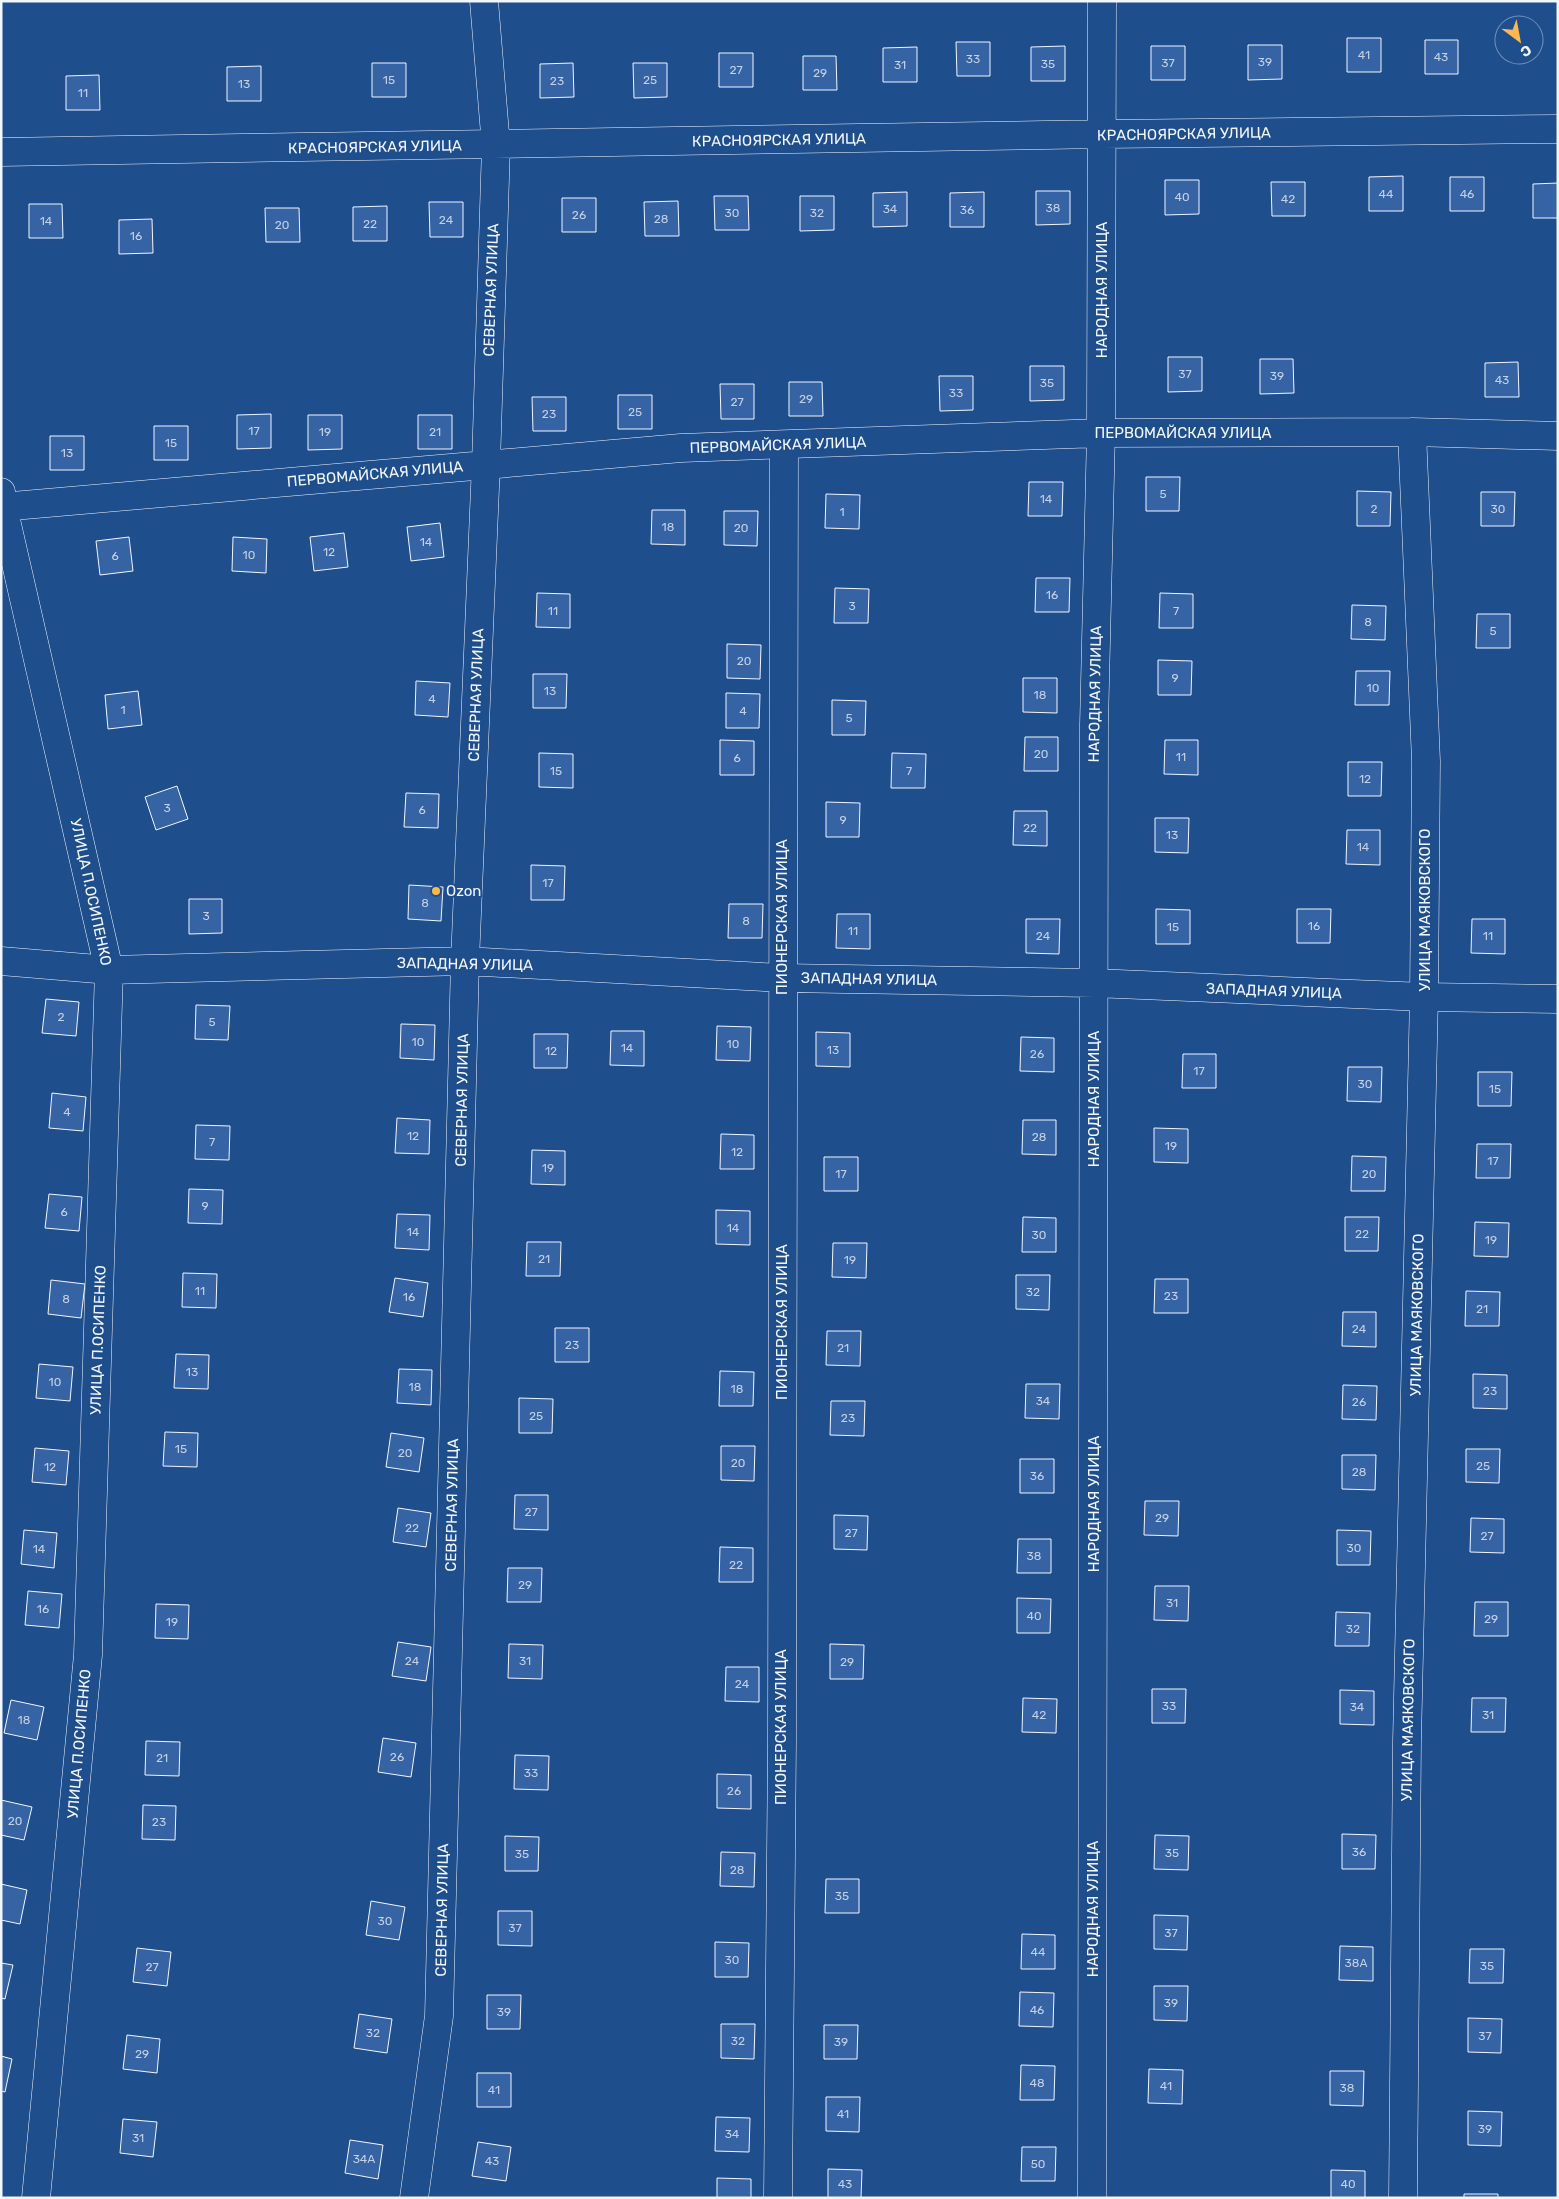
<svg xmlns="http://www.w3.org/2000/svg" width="1559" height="2199" viewBox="0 0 1559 2199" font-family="Rubik,sans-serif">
	<rect width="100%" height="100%" fill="#1f4e8c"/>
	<path fill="#3563a3" stroke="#f2f6ff" d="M1347,38H1381V72H1347Z
		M1425,40H1458V74H1425Z
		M956,42H990V76H957Z
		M1248,45H1282V79L1248,80Z
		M1065,46V81H1031V47Z
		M1151,46H1185V80H1151Z
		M917,47V82H883V48Z
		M719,53H753V87H719Z
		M803,56H836L837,90H803Z
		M372,63H406V97H372Z
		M573,63L574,97L540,98V64Z
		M633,63H667V97L634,98Z
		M261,66V101H227V67Z
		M99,75L100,110H66V76Z
		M1403,176V211H1369V177Z
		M1450,177H1484V211H1450Z
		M1165,180H1199V214L1165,215Z
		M1271,182H1305V216H1272Z
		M1558,183V218H1533V184Z
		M1036,191H1070V224L1036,225Z
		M907,192V226L873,227V193Z
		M984,192V227H950V193Z
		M714,196H748L749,230H715Z
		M800,196H834V230L800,231Z
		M562,198H596V232H562Z
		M678,201L679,236H645L644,202Z
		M429,202H463V237H430Z
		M29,204H62L63,238H29Z
		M387,206V241H353V207Z
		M265,208H299L300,242H266Z
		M152,219L153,253L119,254V220Z
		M1168,357H1202V391L1168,392Z
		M1260,359H1293L1294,393L1260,394Z
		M1518,362L1519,397H1485V363Z
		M1030,366H1064V400L1030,401Z
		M939,376H973V410L940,411Z
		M789,382H822L823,416H789Z
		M720,384H754V419H721Z
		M618,395H652V429H618Z
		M532,397H566V431H533Z
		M271,414V448L237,449V415Z
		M308,415H342V449L308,450Z
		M418,415H452V449H418Z
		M154,426H188V460H154Z
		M50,436H84V470H50Z
		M1146,477H1180L1179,511H1146Z
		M1029,482H1063L1062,516H1028Z
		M1357,491L1391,492L1390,526H1357Z
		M1481,492H1515L1514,526H1481Z
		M826,494L860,495L859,529L825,528Z
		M652,510H685V545L651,544Z
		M724,511H758L757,546L724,545Z
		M440,523L444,557L411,561L407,527Z
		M344,533L348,567L314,571L310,537Z
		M129,537L133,571L100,575L96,541Z
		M233,537L267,539L266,573L232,571Z
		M1036,578H1070L1069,612H1035Z
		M835,588L869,589L868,623H834Z
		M537,593L570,594V628L536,627Z
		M1160,593L1193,594V628H1159Z
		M1352,605L1386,606L1385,640L1351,639Z
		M1477,614H1510V648H1476Z
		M727,644L761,645L760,679L727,678Z
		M1158,660L1192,661L1191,695H1158Z
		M1356,671H1390L1389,705H1355Z
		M533,674H567L566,708H533Z
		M1023,678H1057V713L1023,712Z
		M416,681L450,683L448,717L415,715Z
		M138,691L142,725L108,729L105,695Z
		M726,693L760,694L759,728H726Z
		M832,700L866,701L865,735H832Z
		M1025,737H1058V771H1024Z
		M720,740L754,741V775H720Z
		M1165,740H1198V775L1164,774Z
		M539,753L573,754V788L539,787Z
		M892,753L926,754L925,788H891Z
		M1348,762H1382L1381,796H1348Z
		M177,786L188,819L156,830L145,797Z
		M406,793L439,794L438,828L404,827Z
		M826,802L860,803L859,837H826Z
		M1014,811H1047V846L1013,845Z
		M1155,818H1189L1188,853L1155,852Z
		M1347,830H1380V865L1346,864Z
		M531,865L565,866L564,900H531Z
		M409,885L443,887L441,921L408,919Z
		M189,899H222V933L189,934Z
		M729,904H763L762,938H728Z
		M1156,909L1190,910V944H1156Z
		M1297,909H1331L1330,943H1297Z
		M837,914H870V949L836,948Z
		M1026,919H1060L1059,954L1026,953Z
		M1472,919H1505V954L1471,953Z
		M46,999L79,1002L76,1036L42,1033Z
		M196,1005L230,1006L228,1040L195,1039Z
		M401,1024L435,1025L434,1060L400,1058Z
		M717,1026L751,1027L750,1061L716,1060Z
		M611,1031H644V1066L610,1065Z
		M816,1032L850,1033V1067L816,1066Z
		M534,1034H568L567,1068H534Z
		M1021,1037L1054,1038V1072L1020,1071Z
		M1183,1054H1216V1088H1182Z
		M1348,1067H1382L1381,1102L1347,1101Z
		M1478,1072H1512L1511,1106H1478Z
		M52,1093L86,1097L83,1131L49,1128Z
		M397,1118L430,1120L429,1154L395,1153Z
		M1023,1120H1056V1155L1022,1154Z
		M196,1125L230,1126L229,1160L195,1159Z
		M1154,1128L1188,1129V1163L1154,1162Z
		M721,1134L754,1135V1169H720Z
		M1477,1144H1511L1510,1178H1476Z
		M532,1150L565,1151V1185L531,1184Z
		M1352,1156L1386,1157L1385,1191H1351Z
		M824,1157H858V1191H824Z
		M189,1189L223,1190L222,1224L188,1223Z
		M49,1194L82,1197L79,1231L45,1228Z
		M716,1210L750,1211V1245L716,1244Z
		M397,1214L430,1215L429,1250L395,1248Z
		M1023,1217L1056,1218V1252H1022Z
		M1345,1217H1379L1378,1251H1345Z
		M1475,1222L1509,1223L1508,1257L1474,1256Z
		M527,1242H561L560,1276H526Z
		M833,1243H867L866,1278L832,1277Z
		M183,1273L217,1274L216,1308L182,1307Z
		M1016,1275H1050L1049,1310L1016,1309Z
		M395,1278L428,1283L423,1317L389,1312Z
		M1155,1279H1188V1313H1154Z
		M51,1280L85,1284L81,1318L48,1314Z
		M1466,1291L1500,1292L1499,1326H1465Z
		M1343,1312H1376V1347L1342,1346Z
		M555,1328H589V1362H555Z
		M827,1331H861L860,1366L826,1365Z
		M176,1354L209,1355L208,1389L174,1388Z
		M39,1364L73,1367L70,1401L36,1398Z
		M399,1369L432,1370L431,1405L397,1403Z
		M720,1371L754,1372L753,1406H719Z
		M1473,1374L1507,1375V1409L1473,1408Z
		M1026,1384H1060L1059,1419L1025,1418Z
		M1343,1385L1377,1386L1376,1420L1342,1419Z
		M519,1398L553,1399L552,1433H519Z
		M831,1401H865L864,1436L830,1435Z
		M165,1432L198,1433L197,1467L163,1466Z
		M391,1433L424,1438L419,1472L386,1467Z
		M721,1446H755L754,1481L721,1480Z
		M35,1448L69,1451L66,1485L32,1482Z
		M1466,1449H1500L1499,1483L1466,1482Z
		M1342,1455H1376L1375,1490L1342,1489Z
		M1020,1459H1054V1493H1020Z
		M515,1495H548V1530L514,1529Z
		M1145,1501H1179L1178,1536L1144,1535Z
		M398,1508L431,1513L426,1547L393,1542Z
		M834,1515L868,1516L867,1550L834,1549Z
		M1471,1518L1504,1519V1553L1470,1552Z
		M24,1530L57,1533L54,1568L21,1564Z
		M1337,1530L1371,1531L1370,1565H1337Z
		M1018,1539H1051V1573H1017Z
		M720,1547L753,1548V1582H719Z
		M508,1568H542L541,1602H507Z
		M1155,1586H1189L1188,1621L1154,1620Z
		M28,1591L62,1594L59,1628L25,1625Z
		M1017,1598L1051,1599L1050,1633H1017Z
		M1475,1602H1508V1636H1474Z
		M156,1604L189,1605L188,1639L155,1638Z
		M1336,1612L1370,1613L1369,1646H1335Z
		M398,1642L431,1647L426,1681L392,1676Z
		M509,1644L543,1645L542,1679L508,1678Z
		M830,1644L864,1645L863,1679H830Z
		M726,1667H759V1702L725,1701Z
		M1152,1689H1186L1185,1723H1152Z
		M1340,1690L1374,1691V1725L1340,1724Z
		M1023,1698L1057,1699L1056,1733L1022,1732Z
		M1472,1698H1506L1505,1732H1471Z
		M11,1700L44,1707L37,1740L4,1733Z
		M383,1738L416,1743L411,1777L378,1772Z
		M146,1741L180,1742L179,1776L145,1775Z
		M515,1755L549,1756L548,1790L514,1789Z
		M717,1774L751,1775V1809L717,1808Z
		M1,1800L32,1807L24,1840L1,1835Z
		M143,1805L176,1806L175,1840L142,1839Z
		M1342,1834L1376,1835L1375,1869H1342Z
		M1155,1835L1189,1836L1188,1870L1154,1869Z
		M505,1836L539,1837L538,1871H505Z
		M721,1852L755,1853L754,1887L720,1886Z
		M826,1879H859V1913H825Z
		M1,1884L27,1890L20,1924L1,1920Z
		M371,1901L405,1907L399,1940L366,1935Z
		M498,1911H532V1946L498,1945Z
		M1154,1915L1188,1916L1187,1950L1154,1949Z
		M1022,1934L1055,1935V1969H1021Z
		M715,1942L749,1943L748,1977H715Z
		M1340,1946L1373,1947V1981L1339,1980Z
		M137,1948L171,1952L167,1986L133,1982Z
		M1470,1949H1504L1503,1983H1469Z
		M1,1963L13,1965L5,1999L1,1998Z
		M1154,1986H1188L1187,2021L1154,2020Z
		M1020,1992L1054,1993L1053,2027L1019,2026Z
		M487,1995H521L520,2029H487Z
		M359,2014L392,2019L387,2053L354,2048Z
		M1468,2018L1502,2019L1501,2053L1468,2052Z
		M721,2024H755L754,2059L721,2058Z
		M824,2025H858L857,2059H824Z
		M127,2035L160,2039L157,2073L123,2069Z
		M1,2056L12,2059L5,2092L1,2091Z
		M1021,2065L1055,2066L1054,2100H1020Z
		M1149,2069L1183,2070L1182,2104L1148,2103Z
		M1330,2071H1364L1363,2106L1330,2105Z
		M477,2073H511V2107H477Z
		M826,2097H860L859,2132L826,2131Z
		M1468,2111L1502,2112L1501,2146L1468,2145Z
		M716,2117L750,2118L749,2152L715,2151Z
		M123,2119L157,2122L153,2157L120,2153Z
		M350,2140L383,2145L378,2179L345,2173Z
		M478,2142L511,2147L506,2181L472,2176Z
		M1022,2147H1056L1055,2181H1021Z
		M828,2169L862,2170L861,2198H828Z
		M1331,2170L1365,2171V2198H1331Z
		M717,2178L751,2179V2198H717Z
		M1464,2194H1498V2198H1464Z"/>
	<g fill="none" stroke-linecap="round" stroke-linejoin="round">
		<defs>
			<path id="minor" d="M1,152L1103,134L1558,129
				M1,492L3,507L109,970L88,1655L36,2198
				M1,507L681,448L1101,433L1412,432L1558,436
				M1,961L109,970L465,961L782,978L1094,983L1424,997L1558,999
				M414,2198L439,2016L465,961L486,464L496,146L484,1
				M778,2198L782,1741L784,446
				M1092,2198L1094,725L1101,433L1102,1
				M1403,2198L1407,1741L1424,997L1426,761L1412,432"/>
		</defs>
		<use href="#minor" stroke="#f2f6ff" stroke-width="29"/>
		<use href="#minor" stroke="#1f4e8c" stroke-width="28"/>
	</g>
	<circle fill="#ffb74d" stroke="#1f4e8c" stroke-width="2" cx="436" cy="891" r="5"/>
	<g text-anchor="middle" stroke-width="4" stroke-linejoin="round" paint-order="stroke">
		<g font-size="12" fill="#c3d1e8">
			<text x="1364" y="59">41</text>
			<text x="1441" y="61">43</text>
			<text x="973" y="63">33</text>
			<text x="1265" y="66">39</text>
			<text x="1168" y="67">37</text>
			<text x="1048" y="68">35</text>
			<text x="900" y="69">31</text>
			<text x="736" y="74">27</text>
			<text x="820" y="77">29</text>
			<text x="389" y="84">15</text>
			<text x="650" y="84">25</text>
			<text x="557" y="85">23</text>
			<text x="244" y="88">13</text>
			<text x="83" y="97">11</text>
			<text x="1386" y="198">44</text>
			<text x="1467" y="198">46</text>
			<text x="1182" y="201">40</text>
			<text x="1288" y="203">42</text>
			<text x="1053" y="212">38</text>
			<text x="890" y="213">34</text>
			<text x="967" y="214">36</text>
			<text x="732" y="217">30</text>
			<text x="817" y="217">32</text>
			<text x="579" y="219">26</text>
			<text x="661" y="223">28</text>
			<text x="446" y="224">24</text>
			<text x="46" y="225">14</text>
			<text x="370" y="228">22</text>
			<text x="282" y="229">20</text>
			<text x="136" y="240">16</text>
			<text x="1185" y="378">37</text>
			<text x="1277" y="380">39</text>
			<text x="1502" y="384">43</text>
			<text x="1047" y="387">35</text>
			<text x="956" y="397">33</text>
			<text x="806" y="403">29</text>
			<text x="737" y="406">27</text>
			<text x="635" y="416">25</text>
			<text x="549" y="418">23</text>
			<text x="254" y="435">17</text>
			<text x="325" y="436">19</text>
			<text x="435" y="436">21</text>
			<text x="171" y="447">15</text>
			<text x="67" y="457">13</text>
			<text x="1163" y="498">5</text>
			<text x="1046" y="503">14</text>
			<text x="1374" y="513">2</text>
			<text x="1498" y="513">30</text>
			<text x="842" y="516">1</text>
			<text x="668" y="531">18</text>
			<text x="741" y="532">20</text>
			<text x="426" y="546">14</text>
			<text x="329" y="556">12</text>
			<text x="249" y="559">10</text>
			<text x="115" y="560">6</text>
			<text x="1052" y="599">16</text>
			<text x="852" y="610">3</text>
			<text x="553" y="615">11</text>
			<text x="1176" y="615">7</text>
			<text x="1368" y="626">8</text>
			<text x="1493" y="635">5</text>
			<text x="744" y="665">20</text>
			<text x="1175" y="682">9</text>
			<text x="1373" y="692">10</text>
			<text x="550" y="695">13</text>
			<text x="1040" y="699">18</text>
			<text x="432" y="703">4</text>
			<text x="123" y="714">1</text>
			<text x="743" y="715">4</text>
			<text x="849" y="722">5</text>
			<text x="1041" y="758">20</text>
			<text x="1181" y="761">11</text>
			<text x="737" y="762">6</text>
			<text x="556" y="775">15</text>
			<text x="909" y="775">7</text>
			<text x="1365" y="783">12</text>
			<text x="167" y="812">3</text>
			<text x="422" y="814">6</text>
			<text x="843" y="824">9</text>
			<text x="1030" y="832">22</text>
			<text x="1172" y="839">13</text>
			<text x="1363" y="851">14</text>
			<text x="548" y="887">17</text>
			<text x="425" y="907">8</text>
			<text x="206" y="920">3</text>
			<text x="746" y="925">8</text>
			<text x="1314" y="930">16</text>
			<text x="1173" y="931">15</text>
			<text x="853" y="935">11</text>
			<text x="1043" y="940">24</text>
			<text x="1488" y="940">11</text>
			<text x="61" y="1021">2</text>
			<text x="212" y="1026">5</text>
			<text x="418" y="1046">10</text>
			<text x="733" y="1048">10</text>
			<text x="627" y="1052">14</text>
			<text x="833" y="1054">13</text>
			<text x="551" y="1055">12</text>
			<text x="1037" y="1058">26</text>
			<text x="1199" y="1075">17</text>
			<text x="1365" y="1088">30</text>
			<text x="1495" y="1093">15</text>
			<text x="67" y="1116">4</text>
			<text x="413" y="1140">12</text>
			<text x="1039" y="1141">28</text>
			<text x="212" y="1146">7</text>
			<text x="1171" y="1150">19</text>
			<text x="737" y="1156">12</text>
			<text x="1493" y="1165">17</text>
			<text x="548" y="1172">19</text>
			<text x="841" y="1178">17</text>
			<text x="1369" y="1178">20</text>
			<text x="205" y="1210">9</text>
			<text x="64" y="1216">6</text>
			<text x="733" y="1232">14</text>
			<text x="413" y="1236">14</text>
			<text x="1362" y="1238">22</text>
			<text x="1039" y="1239">30</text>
			<text x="1491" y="1244">19</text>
			<text x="544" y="1263">21</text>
			<text x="850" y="1264">19</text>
			<text x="200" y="1295">11</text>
			<text x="1033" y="1296">32</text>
			<text x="1171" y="1300">23</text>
			<text x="409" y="1301">16</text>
			<text x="66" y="1303">8</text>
			<text x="1482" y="1313">21</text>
			<text x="1359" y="1333">24</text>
			<text x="572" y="1349">23</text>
			<text x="843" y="1352">21</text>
			<text x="192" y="1376">13</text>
			<text x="55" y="1386">10</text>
			<text x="415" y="1391">18</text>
			<text x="737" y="1393">18</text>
			<text x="1490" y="1395">23</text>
			<text x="1043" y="1405">34</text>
			<text x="1359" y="1406">26</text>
			<text x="536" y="1420">25</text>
			<text x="848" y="1422">23</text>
			<text x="181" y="1453">15</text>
			<text x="405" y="1457">20</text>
			<text x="738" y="1467">20</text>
			<text x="1483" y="1470">25</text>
			<text x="50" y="1471">12</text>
			<text x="1359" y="1476">28</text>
			<text x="1037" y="1480">36</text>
			<text x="531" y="1516">27</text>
			<text x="1162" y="1522">29</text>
			<text x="412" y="1532">22</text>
			<text x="851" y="1537">27</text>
			<text x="1487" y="1540">27</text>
			<text x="1354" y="1552">30</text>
			<text x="39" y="1553">14</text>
			<text x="1034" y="1560">38</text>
			<text x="736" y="1569">22</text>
			<text x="525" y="1589">29</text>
			<text x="1172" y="1607">31</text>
			<text x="43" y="1613">16</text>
			<text x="1034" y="1620">40</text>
			<text x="1491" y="1623">29</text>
			<text x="172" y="1626">19</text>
			<text x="1353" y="1633">32</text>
			<text x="412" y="1665">24</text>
			<text x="525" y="1665">31</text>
			<text x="847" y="1666">29</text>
			<text x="742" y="1688">24</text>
			<text x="1169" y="1710">33</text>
			<text x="1357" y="1711">34</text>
			<text x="1039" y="1719">42</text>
			<text x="1488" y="1719">31</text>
			<text x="24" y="1724">18</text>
			<text x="397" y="1761">26</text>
			<text x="162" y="1762">21</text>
			<text x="531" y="1777">33</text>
			<text x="734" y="1795">26</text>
			<text x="15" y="1825">20</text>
			<text x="159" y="1826">23</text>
			<text x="1359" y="1856">36</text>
			<text x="1172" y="1857">35</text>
			<text x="522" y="1858">35</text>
			<text x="737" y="1874">28</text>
			<text x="842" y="1900">35</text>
			<text x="385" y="1925">30</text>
			<text x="515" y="1932">37</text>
			<text x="1171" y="1937">37</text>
			<text x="1038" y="1956">44</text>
			<text x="732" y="1964">30</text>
			<text x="1356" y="1967">38А</text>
			<text x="1487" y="1970">35</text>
			<text x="152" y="1971">27</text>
			<text x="1171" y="2007">39</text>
			<text x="1037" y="2014">46</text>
			<text x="504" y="2016">39</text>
			<text x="373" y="2037">32</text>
			<text x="1485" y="2040">37</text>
			<text x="738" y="2045">32</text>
			<text x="841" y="2046">39</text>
			<text x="142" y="2058">29</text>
			<text x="1037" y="2087">48</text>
			<text x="1166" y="2090">41</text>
			<text x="1347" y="2092">38</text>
			<text x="494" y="2094">41</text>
			<text x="843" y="2118">41</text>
			<text x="1485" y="2133">39</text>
			<text x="732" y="2138">34</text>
			<text x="138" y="2142">31</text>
			<text x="364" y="2163">34А</text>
			<text x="492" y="2165">43</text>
			<text x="1038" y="2168">50</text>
			<text x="845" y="2188">43</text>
			<text x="1348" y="2188">40</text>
		</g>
		<g font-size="15" fill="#f2f6ff" stroke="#1f4e8c">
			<text transform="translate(1184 134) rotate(-1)" y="5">КРАСНОЯРСКАЯ УЛИЦА</text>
			<text transform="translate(779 140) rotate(-1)" y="5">КРАСНОЯРСКАЯ УЛИЦА</text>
			<text transform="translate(375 147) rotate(-1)" y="5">КРАСНОЯРСКАЯ УЛИЦА</text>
			<text transform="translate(491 290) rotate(-88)" y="5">СЕВЕРНАЯ УЛИЦА</text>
			<text transform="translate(1102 290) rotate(-90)" y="5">НАРОДНАЯ УЛИЦА</text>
			<text x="1183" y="438">ПЕРВОМАЙСКАЯ УЛИЦА</text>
			<text transform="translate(778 445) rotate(-2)" y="5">ПЕРВОМАЙСКАЯ УЛИЦА</text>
			<text transform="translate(375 474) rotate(-5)" y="5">ПЕРВОМАЙСКАЯ УЛИЦА</text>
			<text transform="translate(1095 694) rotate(-89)" y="5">НАРОДНАЯ УЛИЦА</text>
			<text transform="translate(476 695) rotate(-88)" y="5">СЕВЕРНАЯ УЛИЦА</text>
			<text transform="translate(91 892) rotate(78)" y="5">УЛИЦА П.ОСИПЕНКО</text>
			<text transform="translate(1425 910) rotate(-90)" y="5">УЛИЦА МАЯКОВСКОГО</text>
			<text transform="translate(782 917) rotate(-90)" y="5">ПИОНЕРСКАЯ УЛИЦА</text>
			<text transform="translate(465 964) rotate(1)" y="5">ЗАПАДНАЯ УЛИЦА</text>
			<text transform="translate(869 979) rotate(1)" y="5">ЗАПАДНАЯ УЛИЦА</text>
			<text transform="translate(1274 991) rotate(2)" y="5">ЗАПАДНАЯ УЛИЦА</text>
			<text transform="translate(1094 1099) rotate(-90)" y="5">НАРОДНАЯ УЛИЦА</text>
			<text transform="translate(462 1100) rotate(-89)" y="5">СЕВЕРНАЯ УЛИЦА</text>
			<text transform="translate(1417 1315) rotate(-89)" y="5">УЛИЦА МАЯКОВСКОГО</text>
			<text transform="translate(782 1322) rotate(-90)" y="5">ПИОНЕРСКАЯ УЛИЦА</text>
			<text transform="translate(98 1340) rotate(-88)" y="5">УЛИЦА П.ОСИПЕНКО</text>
			<text transform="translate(1094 1504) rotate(-90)" y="5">НАРОДНАЯ УЛИЦА</text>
			<text transform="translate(452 1505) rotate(-89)" y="5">СЕВЕРНАЯ УЛИЦА</text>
			<text transform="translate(1408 1720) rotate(-89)" y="5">УЛИЦА МАЯКОВСКОГО</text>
			<text transform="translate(781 1727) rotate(-90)" y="5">ПИОНЕРСКАЯ УЛИЦА</text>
			<text transform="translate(79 1744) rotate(-85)" y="5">УЛИЦА П.ОСИПЕНКО</text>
			<text transform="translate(1093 1909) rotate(-90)" y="5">НАРОДНАЯ УЛИЦА</text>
			<text transform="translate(442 1910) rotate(-89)" y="5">СЕВЕРНАЯ УЛИЦА</text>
		</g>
		<g font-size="15" fill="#f2f6ff" stroke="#1f4e8c" text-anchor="start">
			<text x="446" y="896">Ozon</text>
		</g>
	</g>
	<rect width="1559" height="2199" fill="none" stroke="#f2f6ff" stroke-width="5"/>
	<g transform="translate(1519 40) rotate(148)"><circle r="24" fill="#1f4e8c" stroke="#7391ba"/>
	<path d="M0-4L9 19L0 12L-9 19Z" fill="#ffb74d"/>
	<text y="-8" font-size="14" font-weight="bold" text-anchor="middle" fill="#f2f6ff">С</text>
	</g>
</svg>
